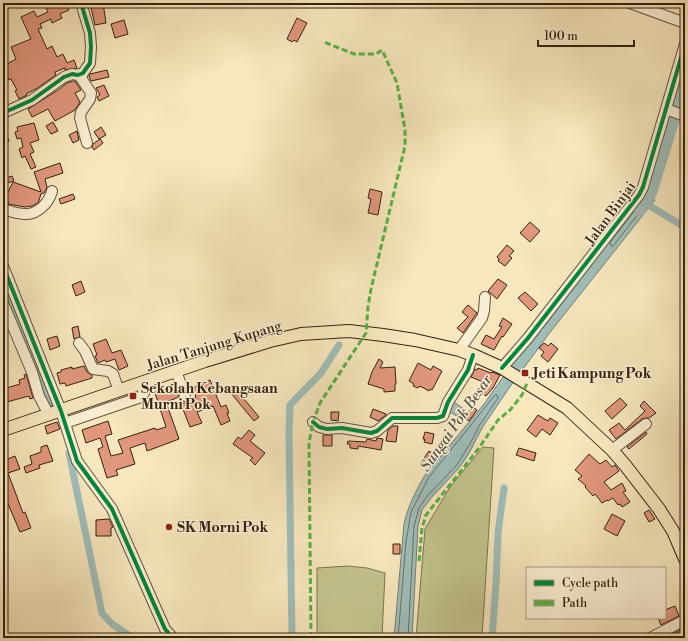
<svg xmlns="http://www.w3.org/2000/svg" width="688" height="641" viewBox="0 0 688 641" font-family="'Libre Bodoni',serif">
	<rect width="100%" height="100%" fill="#f7e7bd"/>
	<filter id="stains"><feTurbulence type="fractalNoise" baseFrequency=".005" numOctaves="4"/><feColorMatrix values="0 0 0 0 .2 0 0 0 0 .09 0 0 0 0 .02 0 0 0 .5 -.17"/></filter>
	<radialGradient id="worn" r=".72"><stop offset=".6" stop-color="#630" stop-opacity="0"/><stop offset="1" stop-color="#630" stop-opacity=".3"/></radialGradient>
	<path fill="#c3c48d" stroke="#7c7250" d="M483,447L494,448L482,638H416L425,529L450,487Z
		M348,566L367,568L385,573L382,638H317V568Z"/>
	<path fill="#9fbeb9" stroke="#747f76" d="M643,194L655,200L551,331L509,388L482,428L468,455L459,468L431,498L422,510L418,526L412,638H394L404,524C408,506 416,491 425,475L484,404L513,363Z
		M454,402L465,410L466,412L462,419L448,411Z"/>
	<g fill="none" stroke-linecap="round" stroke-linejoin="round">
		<path stroke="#6a7066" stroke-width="1" d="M643,200H647V203L613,246H611L610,243Z
			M398,638L406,542L411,512L429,477L495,395H497L498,398L479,426L471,442L456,466L428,495L419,508L414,526L408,638"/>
		<path stroke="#9fbeb9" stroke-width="7" d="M645,203L683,226L685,229
			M3,284L52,405
			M69,453L102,613L112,624L133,638
			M292,638L289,433L290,405L321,373L339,345
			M492,638L496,584L498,533L504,488"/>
		<path stroke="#9fbeb9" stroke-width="12" d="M640,210L651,193L685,83"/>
	</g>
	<path fill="#e1977c" stroke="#342112" d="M44,3H54L55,5L61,3H66L69,10L60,14L62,18L52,23L51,19L40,24L42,28L38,29L47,49L52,46L57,57L63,54L67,63L74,60L77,68L65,70V68L55,72L56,75L36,89L26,94L27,95L19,99L15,91L17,90L11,79L9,80L5,72L3,73V55L7,64L16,59L11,47L31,39L21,17L34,11L37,17L48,12Z
		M90,3H103L106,23L95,25Z
		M297,18L307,23L297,42L294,40L292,42L287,39Z
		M124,20L128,34L115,38L111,24Z
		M107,70L109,77L91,81L90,79L89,76L90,74Z
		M73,81H75L81,90L75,93L80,102L75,110L55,121L48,109L32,117L28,109L58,90L67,83Z
		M104,85L109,96L99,101L97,97L100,95L96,88Z
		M53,122L58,131L51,134L46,126Z
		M34,123L39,140L30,143L34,152L30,154L36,167L31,169L25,156L22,158L19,149L23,147L21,138L17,139L15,132L18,131L17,127Z
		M3,127L9,141L3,144Z
		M101,127L106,135L99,139L94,132Z
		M77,131L79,140L73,143L69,135Z
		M100,139L103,143L94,150L92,147L93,144Z
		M60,163L63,173L45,179L47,187L44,193L41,194L38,203L32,206L25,207L8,204L9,202L6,200L7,199L5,198L13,182L41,192L34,172Z
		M12,176L14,181L3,184V179Z
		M370,189L382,192L378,215L368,213L371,199L368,198Z
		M73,194L75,199L61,204L59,199Z
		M530,222L540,231L530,242L520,233Z
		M507,245L514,251L509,256L512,258L505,266L498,261L499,259L497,257Z
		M498,279L507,285L497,299L488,291Z
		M81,281L85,292L76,296L72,285Z
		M525,292L538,304L531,311L518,298Z
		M468,305L477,313L463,333L457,328L468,317L462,312Z
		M503,318L512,324L503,337L502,336L494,350L481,344L486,335L494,339L502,327L499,326Z
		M78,326L80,337L74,339L72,328Z
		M57,336L60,346L50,350L47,339Z
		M106,339L112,353L121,350L128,366L119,370L115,359L106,362L105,360L98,363L95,356L97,355L93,344Z
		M544,343L548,346L551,343L558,349L548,362L541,356L544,352L539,348Z
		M379,359L383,362L380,368L395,367L396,384H395V391L384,392V389L368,384L372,372Z
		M418,363L431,370L433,366L442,371L432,390L430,389L429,391L420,386L418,388L413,386L414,384L409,381Z
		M84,366L87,372L92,375V378L66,386L65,383L60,384L57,373L61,372V370L72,367V369Z
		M478,368L491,373L492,372L500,375L493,388L486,396L481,392L488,384L471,377L475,369L477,370Z
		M26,374L33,398L30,399L29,396L3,403V389L20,384L19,380L25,378L24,375Z
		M210,380L221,407L226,405L229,413H227L230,421L221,425L213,406L197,412L202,423L190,427L181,404L188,402L196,397L193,388Z
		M174,384L179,397L166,402L179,439L147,451L145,443L130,448L135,464L116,470L118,475L107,478L98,449L103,447L100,438L86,443L82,430L108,421L112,434L105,436L111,456L123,453L118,440L155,428L156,430L166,427L155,393L169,388L168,386Z
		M235,388L259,417L254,421L230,392Z
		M620,398L627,405L612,419L605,411Z
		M644,401L656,413L649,418H646L642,419L616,439L609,430L619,423L625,430L645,411L640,406Z
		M472,407L477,410L469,421L464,417Z
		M373,409L386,414V415L378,421L370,417Z
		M331,412H339L338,421L331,420Z
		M538,415L548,421L550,418L558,423L550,435L542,429L536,437L527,430Z
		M57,422L60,429L47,434L45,426Z
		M393,426H398L396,442L386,441L388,430Z
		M249,430L255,435L250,441L265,453L255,465L250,460L253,458L233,444L238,437L241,439Z
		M425,432L434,434L432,444L424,442L425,439H423Z
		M646,432L647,434L629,449L627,447Z
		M323,435H332V446H323Z
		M377,438L383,439L381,450L358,446V449L350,448V444H347L348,441L366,442L367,439L376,441Z
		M47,445L53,461L39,465L40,468L26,473L24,467L32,464L30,456L41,452V447Z
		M519,448L536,453L534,461L516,455Z
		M429,451L434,454L428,465L422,461Z
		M589,454L600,464L606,460L612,467L615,465L619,471L604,482L611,490L622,483L626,491L623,492L630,502L622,507L620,504L618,505L613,498L608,501L607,500L602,503L595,494L593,496L585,487L586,486L578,479L582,476L575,470Z
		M15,456L20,469L8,473L23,513L25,512L31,528L20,532L3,492V461Z
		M649,510L655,519L649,522L644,513Z
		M612,514L625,521L617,536L604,529Z
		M109,519L113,527L111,528V536H96V520Z
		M393,544H400V554H393Z
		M675,606L679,616L661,625L658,618H665V610Z
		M680,630L684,638H664Z"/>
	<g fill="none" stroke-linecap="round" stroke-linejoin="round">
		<defs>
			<path id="minor" d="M630,3L685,23
				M3,4L5,3
				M83,73L81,78L91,93L90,99L81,112L80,118L87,143
				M666,109L685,116
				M3,113L32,100L64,77L72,74L78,75L83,73L90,63L91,47L90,33L81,3
				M3,209C10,211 17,214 25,214C37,215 49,203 52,191
				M3,266L61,411L77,461L112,509L165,629L173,638
				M3,303L32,372L39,396L49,415
				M79,343L85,351L93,369L108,371L113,374L119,391
				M459,350L482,318L484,311L485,297
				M502,368L528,338L639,195L643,187L685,44
				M176,371L185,396
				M313,422L319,427L327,429L342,428L371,433L377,431L392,418H437L443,416L448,402L468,370L473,355
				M65,423L141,397L144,393L141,383
				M612,450L646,424
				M650,638L685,620"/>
			<path id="major" d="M3,430L205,361L270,341L301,334L349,331L383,335L415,340L459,350L473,355L502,368L567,408L612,450L625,465L659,509L673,531L685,559"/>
		</defs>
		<use href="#minor" stroke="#65523d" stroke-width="12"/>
		<use href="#major" stroke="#342112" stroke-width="14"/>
		<use href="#minor" stroke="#faefd4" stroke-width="10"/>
		<use href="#major" stroke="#f7e7bd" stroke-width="12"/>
		<path stroke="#56b144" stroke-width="3" stroke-dasharray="6 3" stroke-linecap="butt" d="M419,561L422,528L426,515L479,448L498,420L510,410L522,395L527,383
			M311,638L309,443L313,422L320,403L366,333L368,307L371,289L405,146V130L397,83L382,50L376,54H354L324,42"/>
		<defs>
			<path id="cycleway" d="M3,113L32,100L64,77L72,74L78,75L83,73L90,63L91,47L90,33L81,3
				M3,266L61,411L77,461L112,509L165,629L173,638
				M502,368L528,338L639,195L643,187L685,44
				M313,422L319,427L327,429L342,428L371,433L377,431L392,418H437L443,416L448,402L468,370L473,355"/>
		</defs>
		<use href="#cycleway" stroke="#faefd4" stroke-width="6"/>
		<use href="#cycleway" stroke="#00873e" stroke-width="4"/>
	</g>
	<g fill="#8f2418" stroke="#faefd4" stroke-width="1.5">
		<rect x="521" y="369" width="8" height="8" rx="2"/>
		<rect x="129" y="392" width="8" height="8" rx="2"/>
		<circle cx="169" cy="527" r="4"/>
	</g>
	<g text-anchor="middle" stroke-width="3" stroke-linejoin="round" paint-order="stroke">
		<g font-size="14" fill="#342112" stroke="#faefd4">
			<text transform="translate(610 213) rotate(-54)" y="5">Jalan Binjai</text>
			<text transform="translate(214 345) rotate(-17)" y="5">Jalan Tanjung Kupang</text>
		</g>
		<g font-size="14" font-weight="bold" fill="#342112" stroke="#faefd4" text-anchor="start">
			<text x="533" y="378">Jeti Kampung Pok</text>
			<text x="141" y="393">Sekolah Kebangsaan<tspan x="141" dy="16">Murni Pok</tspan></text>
			<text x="177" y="532">SK Morni Pok</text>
		</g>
		<g font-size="15" font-style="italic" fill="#545044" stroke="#faefd4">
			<text transform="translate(456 423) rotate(-55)" y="5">Sungai Pok Besar</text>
		</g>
	</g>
	<rect width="688" height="641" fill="none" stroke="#f7e7bd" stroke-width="16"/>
	<rect x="4" y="4" width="680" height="633" fill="none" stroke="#342112" stroke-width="2"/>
	<rect x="8" y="8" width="672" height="625" fill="none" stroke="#342112"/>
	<rect x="526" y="567" width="140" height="52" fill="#faefd4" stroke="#ab9d86"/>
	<rect x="534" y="580" width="20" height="6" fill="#00873e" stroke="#ab9d86"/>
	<text x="562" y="587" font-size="12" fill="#342112">Cycle path</text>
	<rect x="534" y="600" width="20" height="6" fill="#56b144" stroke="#ab9d86"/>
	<text x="562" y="607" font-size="12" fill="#342112">Path</text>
	<path d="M538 40v6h96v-6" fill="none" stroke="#342112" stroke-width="2"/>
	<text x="544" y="40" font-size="12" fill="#342112" stroke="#faefd4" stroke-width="3" paint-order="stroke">100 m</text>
	<rect width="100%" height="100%" filter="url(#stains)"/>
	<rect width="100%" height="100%" fill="url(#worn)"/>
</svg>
